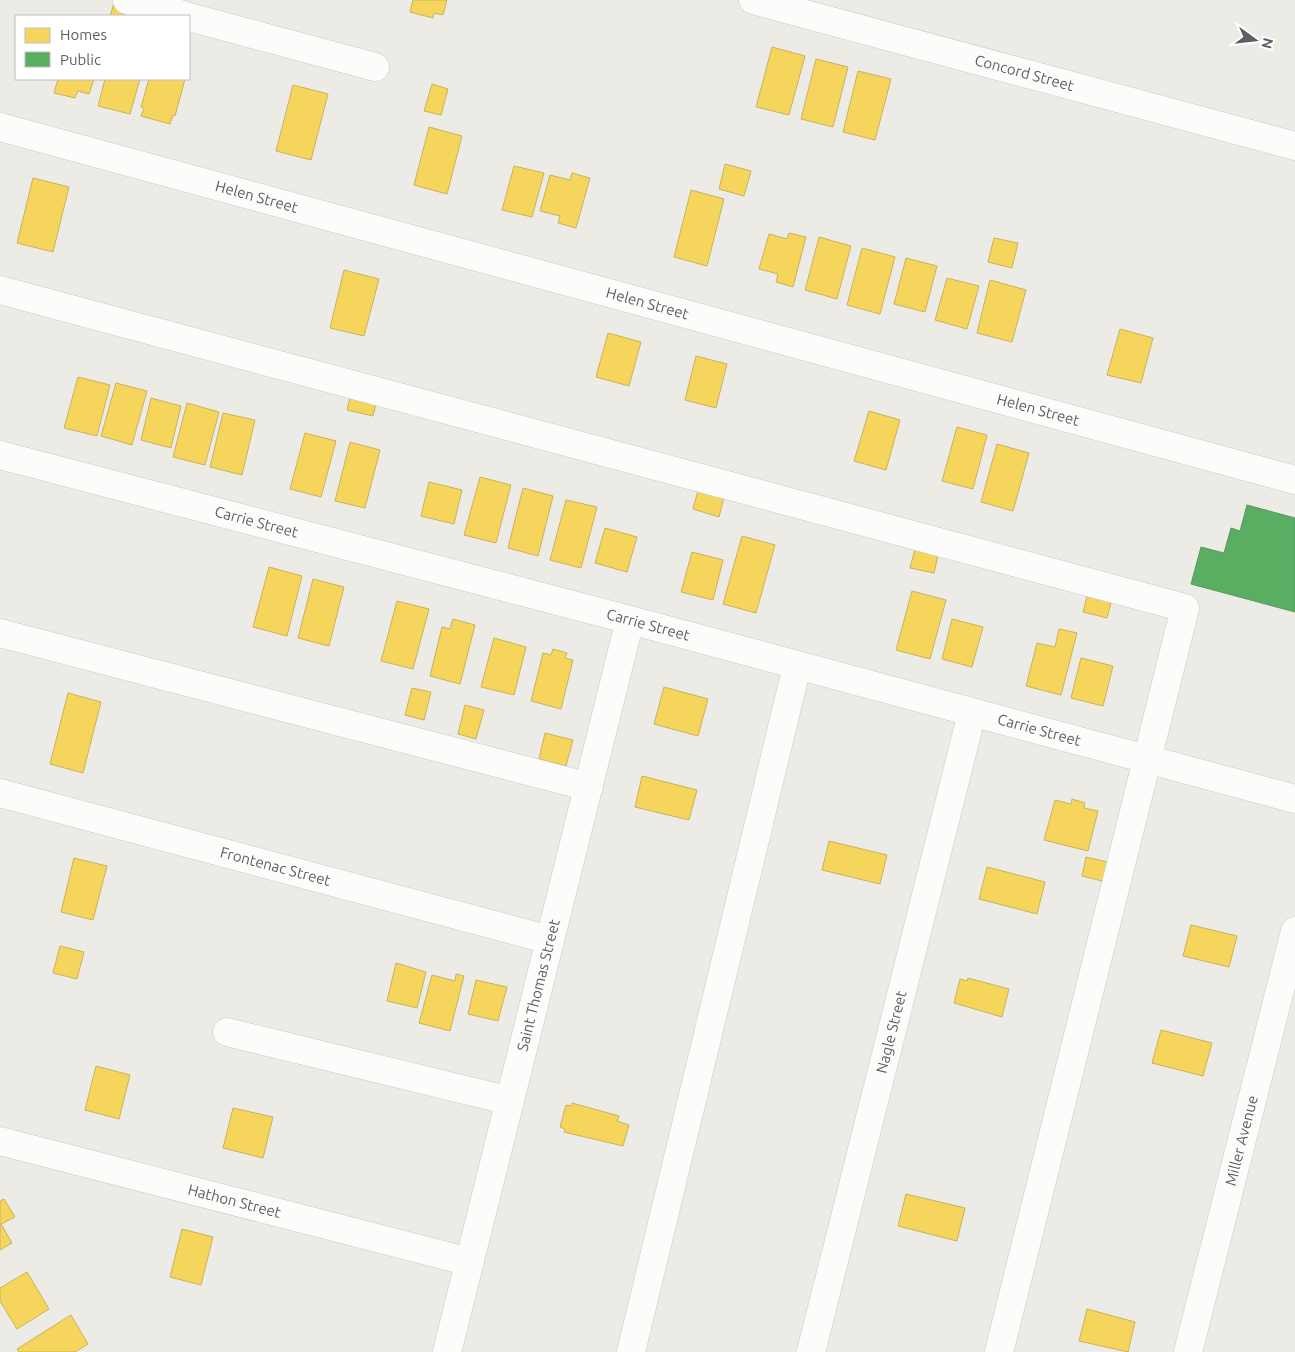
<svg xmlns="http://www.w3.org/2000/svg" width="1295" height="1352" viewBox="0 0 1295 1352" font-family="Ubuntu,sans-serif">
	<rect width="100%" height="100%" fill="#ecebe6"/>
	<path fill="#f6d55c" stroke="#c8b25e" d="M115,0L132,5L129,16H110Z
		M413,0H447L443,15L434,13L433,18L410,12Z
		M772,47L805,56L789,115L756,107Z
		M816,59L848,67L833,127L801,119Z
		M858,71L891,79L875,140L843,132Z
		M58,79H94L89,94L78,91L75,98L54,93Z
		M105,79H140L130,114L98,106Z
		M149,79H185L175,116L173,115L170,124L141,116L144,108L141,107Z
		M432,84L448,89L441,115L424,111Z
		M293,85L328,94L311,160L276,151Z
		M429,127L462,136L447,194L414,185Z
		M725,164L751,171L744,196L719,189Z
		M514,166L544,173L532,217L502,210Z
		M572,173L590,178L576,228L558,223L560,216L540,211L550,175L570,180Z
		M33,178L69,187L53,252L17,243Z
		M691,190L724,199L707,266L674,257Z
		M789,233L806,237L793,287L776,282L778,274L759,269L769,234L787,239Z
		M819,237L851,246L837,299L805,290Z
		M994,238L1018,243L1012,268L988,262Z
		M862,248L895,257L880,314L847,305Z
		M906,258L937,266L925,312L894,304Z
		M344,270L379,279L364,336L330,328Z
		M947,278L979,286L967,329L935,320Z
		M990,280L1026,290L1012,342L977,333Z
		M1120,329L1153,338L1141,383L1107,375Z
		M608,333L641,342L629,386L596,377Z
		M696,356L727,364L716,408L685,400Z
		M78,377L110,385L97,436L64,428Z
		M116,383L147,391L132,445L101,436Z
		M353,386L379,392L373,416L347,410Z
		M151,398L181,406L171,448L141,440Z
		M187,403L219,412L205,465L173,457Z
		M869,411L900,420L886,470L854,461Z
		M223,413L255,420L242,475L210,467Z
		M957,427L987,435L973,489L942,481Z
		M305,433L336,441L321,497L290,489Z
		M350,442L380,450L365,508L335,501Z
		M997,444L1029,453L1013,511L981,502Z
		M480,477L511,485L496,543L464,535Z
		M429,482L462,490L454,524L421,516Z
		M700,483L726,490L719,517L693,509Z
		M523,488L553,496L538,556L508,548Z
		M566,500L597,507L581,568L550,560Z
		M605,528L637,537L627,572L595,563Z
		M742,536L775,545L756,613L723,604Z
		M917,541L940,547L934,573L910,568Z
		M692,552L723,560L713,600L681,592Z
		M269,567L302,576L287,636L253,627Z
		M313,579L344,587L329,646L298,638Z
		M1090,585L1114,591L1107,618L1083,612Z
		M912,591L946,600L930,659L896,650Z
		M397,601L429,609L413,669L381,661Z
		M453,619L475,625L460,684L430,676L442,627L450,629Z
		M952,619L983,627L972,667L942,659Z
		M1059,629L1077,633L1061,695L1026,686L1037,643L1055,647Z
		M494,638L526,647L514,695L481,687Z
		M553,649L567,653L565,658L573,660L561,709L531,701L543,653L551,655Z
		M1081,658L1113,666L1103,706L1071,698Z
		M664,687L708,699L698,736L654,724Z
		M412,688L431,692L424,720L405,715Z
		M68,693L101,702L83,773L50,764Z
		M465,705L484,710L476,739L458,734Z
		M545,733L573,740L566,766L539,759Z
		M642,776L697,790L689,820L635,807Z
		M1072,799L1085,803L1084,808L1098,811L1088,851L1044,840L1055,800L1071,804Z
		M829,841L887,855L880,884L822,870Z
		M1086,857L1112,863L1106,882L1082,876Z
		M74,858L107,866L93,920L61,912Z
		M987,867L1045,882L1037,914L979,899Z
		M1191,925L1237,936L1229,967L1183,956Z
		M60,946L84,952L77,979L53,973Z
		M396,963L426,972L417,1008L387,1001Z
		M456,974L464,976L450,1031L419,1023L432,975L455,981Z
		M968,978L1009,989L1002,1017L954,1003L960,979L967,981Z
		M476,980L507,987L498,1021L468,1014Z
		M1161,1030L1212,1043L1203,1076L1152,1063Z
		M96,1066L130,1075L119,1119L85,1110Z
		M572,1103L619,1116L617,1121L629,1125L623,1146L564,1132L565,1129L560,1127L566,1105L571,1106Z
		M233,1108L273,1117L263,1158L223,1148Z
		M906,1194L965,1208L957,1241L898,1226Z
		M4,1199L15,1217L1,1224L12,1243L0,1250V1201Z
		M182,1229L213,1237L201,1285L170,1277Z
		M27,1272L49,1309L17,1329L0,1301V1288Z
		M1087,1309L1135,1322L1128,1352L1079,1341Z
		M71,1315L88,1344L75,1352H19L17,1349Z"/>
	<path fill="#5aae61" stroke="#5b9662" d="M1247,505L1295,518V612L1191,584L1201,547L1224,553L1231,528L1240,531Z"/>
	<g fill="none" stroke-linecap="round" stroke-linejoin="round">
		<defs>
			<g id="minor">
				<path d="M127,0L187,16"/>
				<path id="s1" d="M753,0L1295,146"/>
				<path d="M189,17L375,67"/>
				<path id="s2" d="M0,127L1295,480"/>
				<path d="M0,290L1185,608L999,1352"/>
				<path id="s3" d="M0,455L630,620L1295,799"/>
				<path d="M0,633L589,787"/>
				<path id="s4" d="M0,793L550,940"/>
				<path d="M227,1032L510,1101"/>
				<path id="s5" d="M0,1141L470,1262"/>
				<path id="s6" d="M447,1352L630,620"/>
				<path d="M631,1352L797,666"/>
				<path id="s7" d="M811,1352L972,713"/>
				<path id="s8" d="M1188,1352L1295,931"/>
			</g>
		</defs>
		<use href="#minor" stroke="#c9c9c9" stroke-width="29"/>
		<use href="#minor" stroke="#fcfcfb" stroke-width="28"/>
	</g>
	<g text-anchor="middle" stroke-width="5" stroke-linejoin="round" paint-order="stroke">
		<g font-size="15" fill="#5c5f64" stroke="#fff">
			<text dy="5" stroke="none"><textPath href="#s1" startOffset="281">Concord Street</textPath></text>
			<text dy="5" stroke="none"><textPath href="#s2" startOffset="266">Helen Street</textPath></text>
			<text dy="5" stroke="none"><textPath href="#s2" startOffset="671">Helen Street</textPath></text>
			<text dy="5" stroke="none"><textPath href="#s2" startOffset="1076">Helen Street</textPath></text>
			<text dy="5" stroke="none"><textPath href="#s3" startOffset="265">Carrie Street</textPath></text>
			<text dy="5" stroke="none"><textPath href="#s3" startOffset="670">Carrie Street</textPath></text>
			<text dy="5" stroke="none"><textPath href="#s3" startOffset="1075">Carrie Street</textPath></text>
			<text dy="5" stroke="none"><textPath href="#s4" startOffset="285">Frontenac Street</textPath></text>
			<text dy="5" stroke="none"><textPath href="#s6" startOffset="378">Saint Thomas Street</textPath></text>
			<text dy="5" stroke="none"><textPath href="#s7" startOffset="330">Nagle Street</textPath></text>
			<text dy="5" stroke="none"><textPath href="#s8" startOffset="218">Miller Avenue</textPath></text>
			<text dy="5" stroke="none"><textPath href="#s5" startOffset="242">Hathon Street</textPath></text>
		</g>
	</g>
	<rect x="15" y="15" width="175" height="65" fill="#ffffff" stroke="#bebfc1"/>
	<rect x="25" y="28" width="25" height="15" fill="#f6d55c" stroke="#bebfc1"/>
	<text x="60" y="40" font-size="15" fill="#5c5f64">Homes</text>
	<rect x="25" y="52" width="25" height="15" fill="#5aae61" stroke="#bebfc1"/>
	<text x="60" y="65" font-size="15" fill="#5c5f64">Public</text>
	<g transform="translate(1255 40) rotate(105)" stroke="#ffffff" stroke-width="4" paint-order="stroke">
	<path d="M0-4L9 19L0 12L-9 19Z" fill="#5c5f64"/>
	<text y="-8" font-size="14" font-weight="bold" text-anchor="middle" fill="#5c5f64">N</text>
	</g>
</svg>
